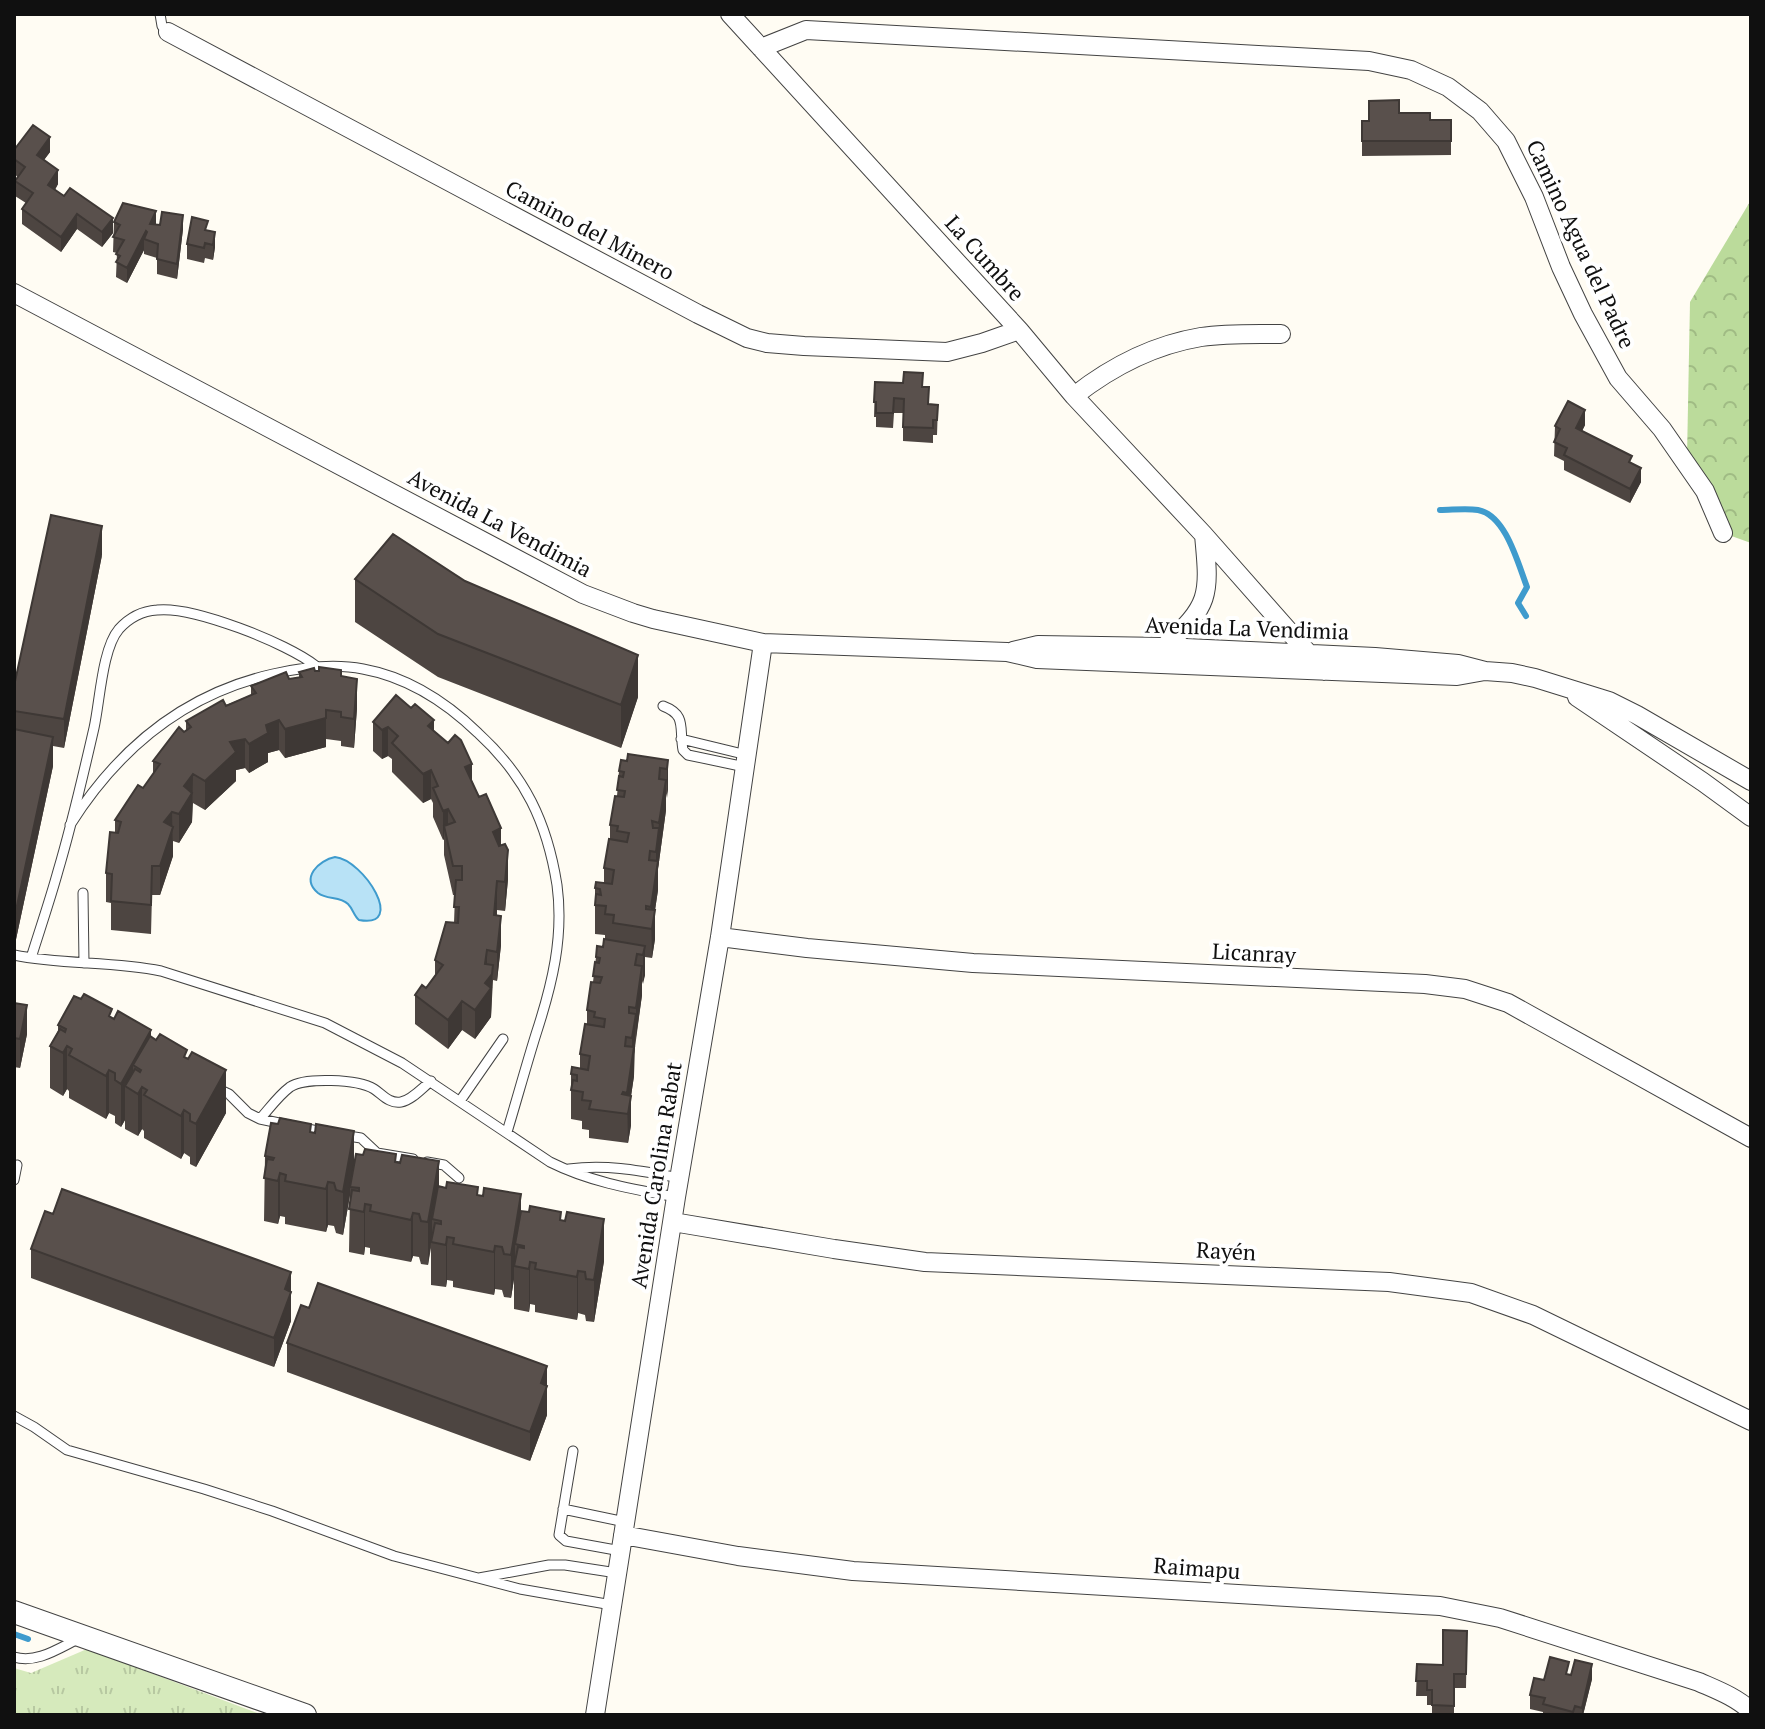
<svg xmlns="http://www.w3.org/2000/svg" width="1765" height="1729" viewBox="0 0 1765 1729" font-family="'PT Serif',serif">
	<defs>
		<pattern id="forest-crowns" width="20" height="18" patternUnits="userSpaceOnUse" patternTransform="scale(2)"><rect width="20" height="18" fill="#bbdb9b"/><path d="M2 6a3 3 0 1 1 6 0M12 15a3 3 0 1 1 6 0" fill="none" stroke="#a0bb84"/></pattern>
		<pattern id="park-tufts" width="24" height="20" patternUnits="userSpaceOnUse" patternTransform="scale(2)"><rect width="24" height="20" fill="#d6eabc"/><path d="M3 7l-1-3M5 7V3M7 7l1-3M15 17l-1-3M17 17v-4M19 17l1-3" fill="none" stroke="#b7c8a1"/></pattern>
	</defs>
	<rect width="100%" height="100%" fill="#fffcf3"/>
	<path fill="url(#forest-crowns)" d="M1751,200V543L1723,533L1687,457L1690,302Z"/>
	<path fill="url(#park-tufts)" d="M87,1649L263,1715H14V1668L31,1673Z"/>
	<path fill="#b8e2f6" stroke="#3f9bcd" stroke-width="2" d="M335,857C364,860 407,929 359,920C354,916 353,909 348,904C340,896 327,900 318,893C300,878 319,860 335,857Z"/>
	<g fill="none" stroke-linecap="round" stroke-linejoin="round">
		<path stroke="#3f9bcd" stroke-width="6" d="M1440,510C1452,510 1466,508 1478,510C1506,515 1518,564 1527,587L1518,603L1526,616
			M14,1634L28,1639"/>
		<defs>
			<path id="service" d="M160,14L162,26L168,32
				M663,706C687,715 679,728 683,750L688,755L745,767
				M681,739L747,755
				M70,825C118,749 184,694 273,674C303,667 333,663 363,669C407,677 446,702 478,733C525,776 547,822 557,885C564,937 552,985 536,1034C526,1066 517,1099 507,1132
				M83,893L84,963
				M14,955C62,965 113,961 161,971L325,1023L402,1063L550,1162C590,1182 632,1189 676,1197
				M31,958C40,929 50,900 58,871C72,824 83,776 94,728C100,701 102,649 119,629C129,618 142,611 157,610C193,606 287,643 316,666
				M214,1087L229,1094L248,1113L260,1119L327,1133
				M460,1101L503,1039
				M260,1119C269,1109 278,1096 290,1087C304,1077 358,1079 374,1089C382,1094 389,1104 401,1102C412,1100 423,1087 431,1081
				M342,1135L361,1138L377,1153L413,1159
				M427,1162L444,1165L459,1178
				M569,1169C608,1164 641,1171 680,1178
				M14,1180L17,1165
				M14,1416L34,1427L67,1450L204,1489L272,1511L394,1556L520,1589L612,1605
				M573,1451L559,1535L566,1541L621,1551
				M563,1509L625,1522
				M479,1578L549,1565H565L617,1573
				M14,1657C37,1664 59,1648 80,1638"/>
			<path id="minor" d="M730,14L1019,330L1074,396L1204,535L1324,671
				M168,32L698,314L747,338L767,343L804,346L947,352L982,343L1019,330
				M761,48L806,30L1369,61L1411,70L1448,87L1480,111L1506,141L1534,197L1561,267L1583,314L1618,378L1662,429L1705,491L1723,533
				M14,293L583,594L633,613L653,619L763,643L1007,652L1037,659L1457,676L1485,671
				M1074,396C1111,367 1153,345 1201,337C1227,333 1255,334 1281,334
				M1164,647C1210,605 1210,597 1204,535
				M1013,651L1038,645L1164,647L1375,657L1458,664L1485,671L1512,673L1535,678L1609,701L1637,715L1751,781
				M1577,697L1703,782L1751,817
				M720,937L807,948L973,963L1425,984L1465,989L1508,1003L1751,1138
				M673,1222L834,1249L925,1262L1389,1282L1471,1293L1533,1315L1751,1421
				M623,1535L738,1556L853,1571L1440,1606L1500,1618L1699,1682C1717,1690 1736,1697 1751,1711
				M595,1715L676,1197L720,937L763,643"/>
			<path id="tertiary" d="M14,1612L305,1715"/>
		</defs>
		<use href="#service" stroke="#434343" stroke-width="11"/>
		<use href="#minor" stroke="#434343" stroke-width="20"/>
		<use href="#tertiary" stroke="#434343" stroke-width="24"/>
		<use href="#service" stroke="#fff" stroke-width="9"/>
		<use href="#minor" stroke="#fff" stroke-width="18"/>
		<use href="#tertiary" stroke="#fff" stroke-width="22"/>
	</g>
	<path fill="#4d4541" d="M1399,113L1430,120H1451V155L1362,156V121H1369Z
		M14,150L50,152L44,160L58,184L55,190L113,233L102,247L77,229L61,252L22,224V209L26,203L15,196V181L18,177L14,174Z
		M114,222L156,225L183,229L177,279L157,274V258L144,254V250L127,283L116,277L117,253L113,252Z
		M208,230L215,247L213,260L205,258L204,263L187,259V244Z
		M875,382L923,387L929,404L938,405L937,435H933V443L903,441V413H894L893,428L876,427V417H874Z
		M1585,425L1582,431L1632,463L1641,482L1630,503L1564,470V461L1554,456L1555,426Z
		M102,555L64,748L53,746V766L15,944H14V711Z
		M355,579L638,697L621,748L438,677L355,622Z
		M315,671L341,676L357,708L354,748L341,746V741L326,739V747L285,758L279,750L268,753V762L249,773L245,768L236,770V781L205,810L193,803L192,822L179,843L173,841V856L160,895H152L151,934L111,930V903L106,902V873L115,833V820L143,788L153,774V761L186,731V721L251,695V686L299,677V672Z
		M373,722L434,731L472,781L501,845L508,879L505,911L497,910V915L501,945L497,981L493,980L491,1017L475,1039L462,1030L448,1049L415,1024V995L426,988L435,975V960L454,923L455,895H453L444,855V839L443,840L433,817V803L431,799L423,803L392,772V759L388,756L382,759L373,751Z
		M668,760V789L666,798V810L658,869V890L655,910V939L652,958L645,957V975L642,984V995L634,1055V1076L631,1096V1125L628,1143L589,1138V1130L582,1129V1121L571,1119V1074L580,1069V1054L587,1025V1010L593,982L596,957L603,947L605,939V935L595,934V888L604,883V868L610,839V825L617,796L619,771L627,761Z
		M14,1003L27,1034L20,1068L14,1067Z
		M112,1018L151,1037L187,1059L226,1113L196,1167L190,1164V1157L184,1153L181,1159L144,1138V1131L142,1129L138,1136L125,1129V1120L121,1127L115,1123V1116L109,1113L106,1119L69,1098V1091L67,1089L63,1096L50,1088V1046L58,1031V1025Z
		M311,1132L354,1166L396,1163L439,1186L478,1195L521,1211L561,1220L604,1261L594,1322L586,1321L585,1315L578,1313L577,1320L535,1312V1305L530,1304L529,1312L514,1309V1279L511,1298L504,1297L502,1290L495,1289L494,1295L453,1287V1281L447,1280L446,1287L431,1285V1248L428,1265L421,1264L419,1257L413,1256L411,1262L370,1254V1248L365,1247L364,1255L349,1252L350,1195L343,1235L336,1233L334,1226L328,1225L326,1232L285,1224V1217L280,1216L278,1224L264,1221L265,1156Z
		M53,1214L291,1272V1321L274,1367L31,1278V1249Z
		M309,1308L547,1366V1415L530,1461L287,1372V1343Z
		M1467,1631L1466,1688H1454V1715H1432V1705H1427V1696H1416L1417,1664L1443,1665Z
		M1569,1674L1592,1679L1583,1715H1543V1712L1530,1709V1695L1544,1680Z"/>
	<path fill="#3e3835" d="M50,137V152L37,169V155Z
		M58,170V184L48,200V185Z
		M156,211V226L150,224Z
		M77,214V229L61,252V237Z
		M183,215V229L177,279V264Z
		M113,218V233L102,247V232Z
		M146,231V240L144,239V250L127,283V268Z
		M215,232V247L213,260V245Z
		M1585,410V425L1576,443V428Z
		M1641,468V482L1630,503V489Z
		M102,526V555L64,748V719Z
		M638,655V697L621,748V705Z
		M357,679V708L354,748V719Z
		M326,718V747L285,758V729Z
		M279,720V750L268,753V762L249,773V744L266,725Z
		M434,720V749L428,726Z
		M388,727V756L382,759V730Z
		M53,737V766L15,944V915Z
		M245,739V768L236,770V781L205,810V781L230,742Z
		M668,760V789L667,798V769Z
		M472,764V793L465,767Z
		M431,770V799L423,803V774Z
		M193,774L192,822L179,843V814L184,786Z
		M666,780V810L658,869V890L655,910V939L652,958L651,907L656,873V852L659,823Z
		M448,809V838L444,826V839L443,840V811Z
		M172,812L173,856L160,895V866L164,822Z
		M501,828V858L493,832Z
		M508,850V879L505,911V882Z
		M497,881V910L494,944V915Z
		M501,916V945L497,981V952Z
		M645,946V975L643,984V955Z
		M487,950V981L493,965L491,1017L475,1039V1010Z
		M642,966V995L636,1037V1008Z
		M462,1001V1030L448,1049V1020Z
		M27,1005V1034L20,1068V1039Z
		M636,1014L634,1076L631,1096V1125L628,1143L627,1093L632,1059V1038Z
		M151,1030V1072L142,1087V1129L138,1136V1094L141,1070L133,1065V1091L125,1086V1120L121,1127V1084Z
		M67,1046V1089L63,1096V1053Z
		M109,1070V1113L106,1119V1076Z
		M226,1070V1113L196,1167V1124Z
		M184,1110V1153L181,1159V1116Z
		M354,1131V1173L350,1187V1195L343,1235V1192Z
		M439,1161V1204L432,1219V1242H431L428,1265V1222Z
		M280,1173V1216L278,1224V1181Z
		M328,1182V1225L326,1232V1189Z
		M521,1194V1237L515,1244V1267L514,1266V1279L511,1298V1255Z
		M365,1204V1247L364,1255V1212Z
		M413,1213V1256L411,1262V1220Z
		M604,1219V1261L594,1322V1280Z
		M447,1237V1280L446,1287V1245Z
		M495,1246V1289L494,1295V1252Z
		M530,1262V1304L529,1312V1269Z
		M578,1271V1313L577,1320V1277Z
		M291,1272V1321L274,1367V1338L285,1289Z
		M547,1366V1415L530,1461V1432L541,1383Z
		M1592,1664V1679L1583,1715H1582V1708Z"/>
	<path fill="#59504c" stroke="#3e3835" stroke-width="2" d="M1399,100V113H1430V120H1451V141H1362V121H1369V101Z
		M33,125L50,137L37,155L58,170L48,185L64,196L70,188L113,218L102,232L77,214L61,237L22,209L33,193L15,181L25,167L14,159V150Z
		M123,203L156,211L150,224L160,225L162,212L183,215L177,264L157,259L158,244L144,239L147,232L146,231L127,268L116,262L120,256L116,254L124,240L113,237L120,225L114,222Z
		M192,217L208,221L205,230L215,232L213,245L205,243L204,248L187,244Z
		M904,372L923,373L922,387H929L928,404L938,405L937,420H933V428L903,427L904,399L894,398L893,413H876V402H874L875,382L903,383Z
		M1568,401L1585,410L1576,428L1632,456L1629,462L1641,468L1630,489L1564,455L1567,448L1554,442L1560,429L1555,426Z
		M51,515L102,526L64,719L14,711V686Z
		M393,534L465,581L638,655L621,705L438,634L355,579Z
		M319,667L341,670V676L357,679L354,719L341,717V712L326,710V718L285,729L279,720L266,725L268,733L249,744L245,739L230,742L236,752L205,781L193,774L184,786L192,793L179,814L172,812L164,822L173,827L160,866H152L151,905L111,901L112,874L106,873L110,832L118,833L121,822L115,820L138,785L143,788L160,764L153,761L179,727L184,732L191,727L186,721L223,700L226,706L256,693L251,686L286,672L289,679L302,677L299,672L314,668L315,671H319Z
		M396,695L411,708L415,704L434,720L428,726L448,743L455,735L461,740L472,764L465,767L479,797L486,794L501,828L493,832L499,846L505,844L508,850L505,882L497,881L494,915L501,916L497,952L487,950L485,964L493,965L492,974L485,983L491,988L475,1010L462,1001L448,1020L415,995L422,985L426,988L443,965L435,960L446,922L458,923L459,907H454L456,880H462V866H453L444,826L455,822L448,809L443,811L433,788L438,786L431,770L423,774L392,743L398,736L388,727L382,730L373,722Z
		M14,729L53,737L15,915H14Z
		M628,754L668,760L667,769L660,768L659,779L666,780L659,823L652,821L653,828H659L656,852L650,851L649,860L658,861L651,907L646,906V909L655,910L652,929L613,923L614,915L605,914L606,906L595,905L596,894L601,895L600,889L595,888L596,882L612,884L614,870L604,868L609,839L627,842L629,833L617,831L618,826L610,825L615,796L624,797L625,791L617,790L619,776L623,777L624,772L619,771L621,760L627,761Z
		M604,939L645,946L643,955L637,954L635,965L642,966L636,1008L629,1007V1013L636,1014L632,1038L626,1037L625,1046L634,1047L627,1093L623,1092L622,1094L631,1096L628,1114L589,1109L591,1101L582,1100L583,1092L571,1090L573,1080L577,1081V1075L571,1074L572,1067L588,1070L590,1056L580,1054L585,1024L604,1027L605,1019L594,1017L595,1012L587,1010L591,982L600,983L602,977L593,976L595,962L599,963L600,958L596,957L597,946L603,947Z
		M84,994L112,1009L109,1016L114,1019L118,1011L151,1030L121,1084L115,1080V1073L109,1070L106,1076L69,1055L72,1049L67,1046L63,1053L50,1046L60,1029L65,1032L66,1029L58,1025L74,996L81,999Z
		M14,1003L27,1005L20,1039L14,1038Z
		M160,1034L187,1050L184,1057L188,1059L192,1052L226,1070L196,1124L190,1121V1114L184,1110L181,1116L144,1095L147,1090L142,1087L138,1094L125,1086L135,1069L140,1072L141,1070L133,1065L150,1036L156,1040Z
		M280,1118L311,1124L310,1132L315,1133L316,1124L354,1131L343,1192L336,1190L334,1183L328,1182L326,1189L285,1181L286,1175L280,1173L278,1181L264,1178L267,1159L273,1160L274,1158L265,1156L271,1123L278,1124Z
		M365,1149L396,1154L395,1162L400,1163L402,1155L439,1161L428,1222L421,1221L419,1214L413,1213L411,1220L370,1211L371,1205L365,1204L364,1212L349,1209L352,1190L359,1191V1188L350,1187L356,1154L363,1155Z
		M447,1182L478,1187L477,1195L483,1196L484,1188L521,1194L511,1255L504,1254L502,1247L495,1246L494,1252L453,1244L454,1238L447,1237L446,1245L431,1242L435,1223L441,1224V1221L432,1219L438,1186L446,1188Z
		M62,1189L291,1272L285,1289L291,1292L274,1338L31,1249L45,1211L53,1214Z
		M530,1206L561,1212L560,1220L565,1221L567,1212L604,1219L594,1280L586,1279L585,1272L578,1271L577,1277L535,1269L536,1263L530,1262L529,1269L514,1266L518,1247L524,1248V1246L515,1244L521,1211L529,1212Z
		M318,1283L547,1366L541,1383L547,1386L530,1432L287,1343L301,1305L309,1308Z
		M1443,1630L1467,1631L1466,1674H1454V1706L1432,1705V1690H1427V1681H1416L1417,1664L1443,1665Z
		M1550,1657L1569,1662L1566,1674L1571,1675L1575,1660L1592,1664L1582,1708L1575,1706L1573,1712L1543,1704L1545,1698L1530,1695L1534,1678L1544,1680Z"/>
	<g text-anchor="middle" stroke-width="8" stroke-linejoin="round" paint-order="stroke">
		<g font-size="22" fill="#101010" stroke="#fff">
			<text transform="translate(590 230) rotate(28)" y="8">Camino del Minero</text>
			<text transform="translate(1581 244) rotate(65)" y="8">Camino Agua del Padre</text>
			<text transform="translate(985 258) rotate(48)" y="8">La Cumbre</text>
			<text transform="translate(500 523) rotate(28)" y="8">Avenida La Vendimia</text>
			<text transform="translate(1247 628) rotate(2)" y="8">Avenida La Vendimia</text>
			<text transform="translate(1254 953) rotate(3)" y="8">Licanray</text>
			<text transform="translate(656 1175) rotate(-81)" y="8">Avenida Carolina Rabat</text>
			<text transform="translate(1226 1251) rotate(3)" y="8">Rayén</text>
			<text transform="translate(1197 1568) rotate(4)" y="8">Raimapu</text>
		</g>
	</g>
	<rect width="1765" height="1729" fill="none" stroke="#101010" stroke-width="32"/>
</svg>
